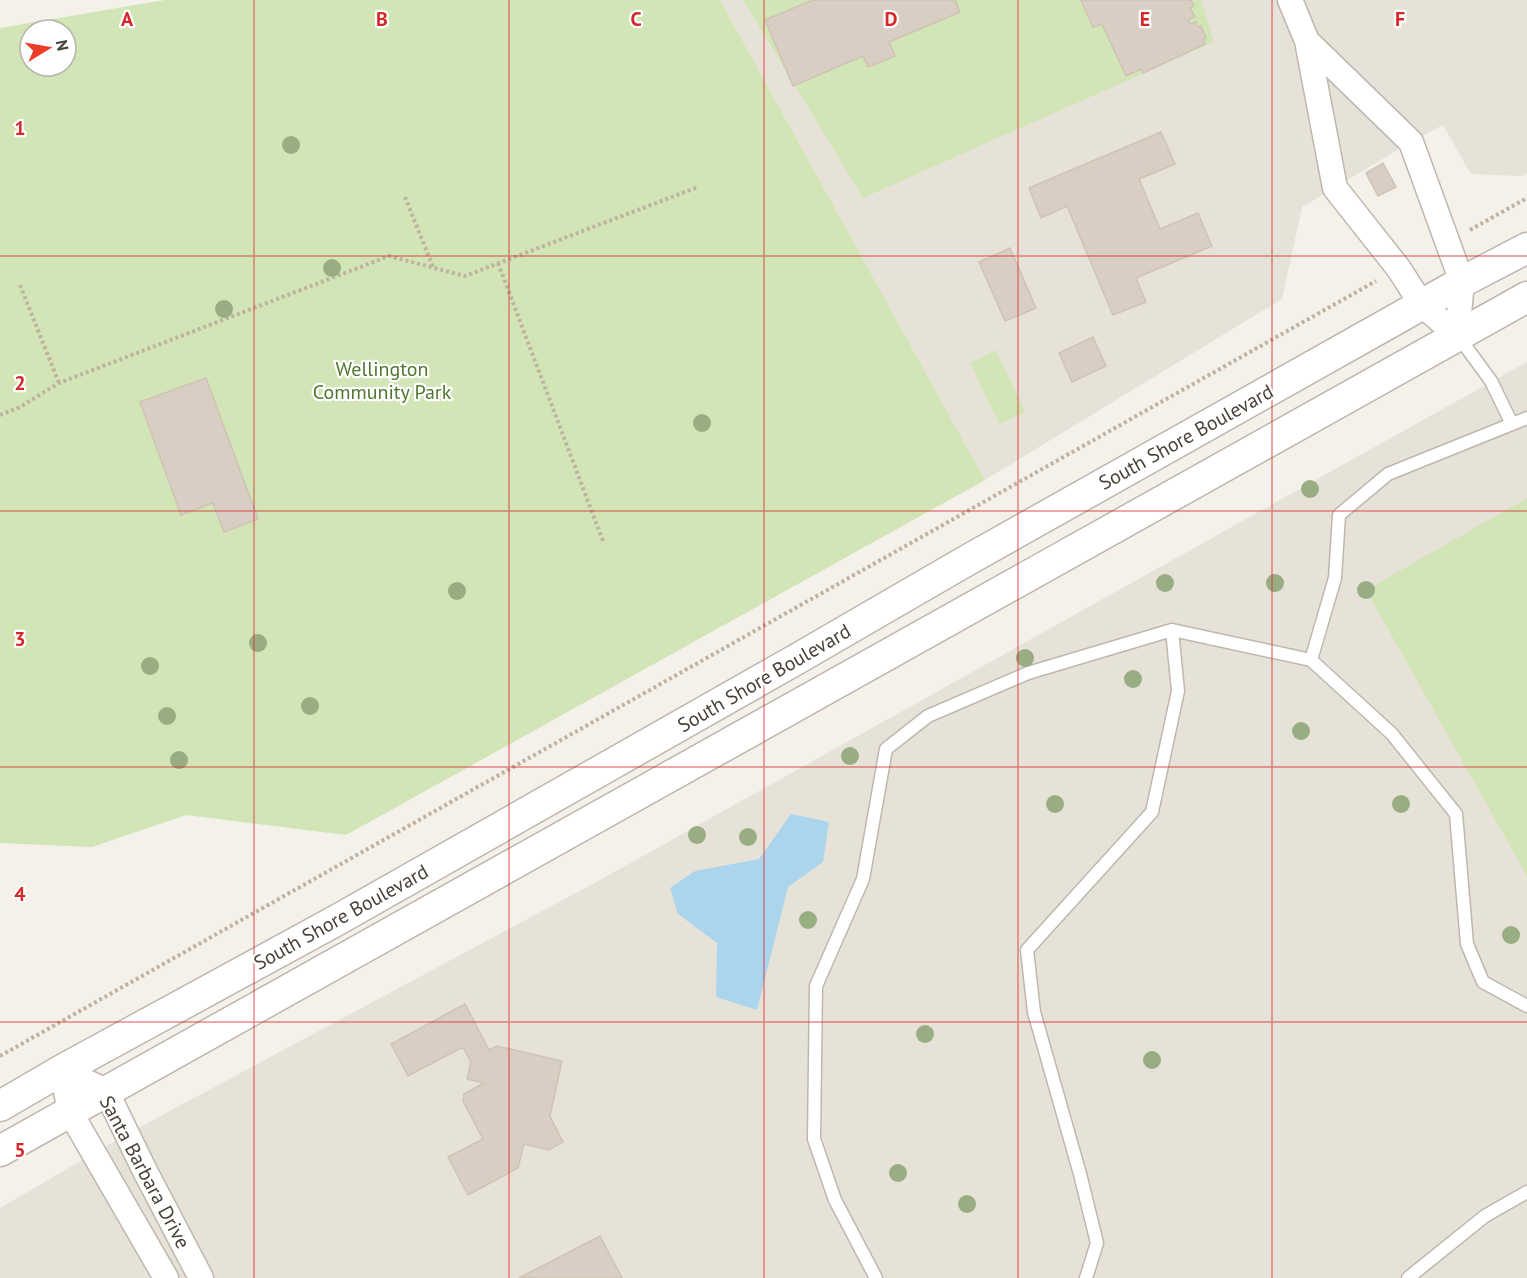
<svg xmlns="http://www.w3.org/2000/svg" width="1527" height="1278" viewBox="0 0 1527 1278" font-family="'PT Sans',sans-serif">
	<rect width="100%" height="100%" fill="#f4f0ea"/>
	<path fill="#e7e2d8" d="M720,0H1527V173L1521,176L1471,174L1443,125L1411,142L1302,207L1282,299L985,480Z
		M1527,362V1278H0V1208L127,1134L600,880Z"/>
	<path fill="#d2e5b6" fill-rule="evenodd" d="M165,0H720L985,480L346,835L186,815L92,847L0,843V28ZM30,30H66V66H30Z
		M743,0H1201L1214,42L863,198Z
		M996,350L1025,412L999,424L970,363Z
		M1527,498V876L1366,590Z"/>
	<path fill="#abd5ec" d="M791,814L829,822L823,862L788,887L757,1010L716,997L717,943L678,914L670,888L695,871L759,859Z"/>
	<path fill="#d8cec3" stroke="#cfc3b4" stroke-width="1.5" d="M813,0H955L960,12L889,42L895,56L868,67L863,56L793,86L765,20Z
		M1081,0H1191L1194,6L1190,8L1195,17L1188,20L1190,24L1196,22L1198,27L1201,26L1206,38L1204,39L1205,44L1143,73L1141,69L1126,76L1102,24L1093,27Z
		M1161,132L1175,164L1139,179L1160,229L1198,213L1212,246L1136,278L1146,302L1113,315L1067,206L1041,218L1029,188Z
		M1383,163L1396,187L1378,196L1366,173Z
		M1010,248L1036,308L1005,321L979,262Z
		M1093,337L1106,366L1072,382L1059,353Z
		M206,378L258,519L224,532L213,503L181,515L140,402Z
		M465,1004L489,1050L497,1046L562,1061L550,1116L563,1142L549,1150L524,1144L518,1168L468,1195L448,1157L483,1139L463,1101L464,1094L484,1083L467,1079L471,1062L464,1049L461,1048L408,1076L391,1044Z
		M600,1236L622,1278H519Z"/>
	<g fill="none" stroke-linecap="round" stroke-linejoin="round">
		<defs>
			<path id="service" d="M1458,336L1491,381L1512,424
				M1311,660L1335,578L1339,515L1388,474L1527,418
				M876,1278L835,1200L814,1139L816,986L863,879L886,749L928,716L1028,673L1172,630L1311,660L1392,734L1456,814L1467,944L1483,982L1527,1006
				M1086,1278L1097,1243L1080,1174L1034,1012L1027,950L1152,812L1178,691L1172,630
				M1408,1278L1485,1216L1527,1192"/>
			<path id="minor" d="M1290,0L1307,41L1335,188L1399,269L1422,305L1457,335
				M1307,41L1411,142L1462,282L1457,335
				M62,1070L106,1091L145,1171L201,1278
				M62,1070L70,1112L166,1278"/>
			<path id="tertiary" d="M0,1106L62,1070L339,919L797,659L966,561L1462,282L1527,248
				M0,1151L1527,297"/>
		</defs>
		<use href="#service" stroke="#bfb7ad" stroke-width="15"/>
		<use href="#minor" stroke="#bfb7ad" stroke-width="27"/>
		<use href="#tertiary" stroke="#bfb7ad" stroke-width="33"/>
		<path stroke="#c0b29f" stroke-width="4" stroke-dasharray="3 3" stroke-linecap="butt" d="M405,197L433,267
			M1470,230L1527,198
			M498,263L603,541
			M20,285L59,383
			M0,415L20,407L59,383L389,256L465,276L698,187
			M0,1056L1376,281"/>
		<use href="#service" stroke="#fff" stroke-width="12"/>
		<use href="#minor" stroke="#fff" stroke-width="24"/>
		<use href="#tertiary" stroke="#fff" stroke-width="30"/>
	</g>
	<g fill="#99ad83">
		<circle cx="291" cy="145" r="9"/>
		<circle cx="332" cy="268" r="9"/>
		<circle cx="224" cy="309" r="9"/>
		<circle cx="702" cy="423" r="9"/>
		<circle cx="1310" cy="489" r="9"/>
		<circle cx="1165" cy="583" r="9"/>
		<circle cx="1275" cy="583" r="9"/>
		<circle cx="1366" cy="590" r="9"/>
		<circle cx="457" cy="591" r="9"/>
		<circle cx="258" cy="643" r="9"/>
		<circle cx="1025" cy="658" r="9"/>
		<circle cx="150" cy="666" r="9"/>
		<circle cx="1133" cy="679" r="9"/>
		<circle cx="310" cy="706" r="9"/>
		<circle cx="167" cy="716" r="9"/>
		<circle cx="1301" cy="731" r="9"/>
		<circle cx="850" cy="756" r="9"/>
		<circle cx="179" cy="760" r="9"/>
		<circle cx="1055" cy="804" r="9"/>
		<circle cx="1401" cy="804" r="9"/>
		<circle cx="697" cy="835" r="9"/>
		<circle cx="748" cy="837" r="9"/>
		<circle cx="808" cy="920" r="9"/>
		<circle cx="1511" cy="935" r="9"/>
		<circle cx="925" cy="1034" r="9"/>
		<circle cx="1152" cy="1060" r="9"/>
		<circle cx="898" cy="1173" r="9"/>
		<circle cx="967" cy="1204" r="9"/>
	</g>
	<path fill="none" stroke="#d62828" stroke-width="1.5" stroke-opacity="0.55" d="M254,0V1278M509,0V1278M764,0V1278M1018,0V1278M1272,0V1278M0,256H1527M0,511H1527M0,767H1527M0,1022H1527"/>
	<g text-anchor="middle" stroke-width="4.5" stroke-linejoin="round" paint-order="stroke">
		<g font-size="20" fill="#4e762f" stroke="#fff">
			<text x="382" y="376">Wellington<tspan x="382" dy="23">Community Park</tspan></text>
		</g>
		<g font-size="20" fill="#474138" stroke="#fff">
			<text transform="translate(1186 437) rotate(-29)" y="7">South Shore Boulevard</text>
			<text transform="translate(764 678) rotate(-30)" y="7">South Shore Boulevard</text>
			<text transform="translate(341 917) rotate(-29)" y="7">South Shore Boulevard</text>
			<text transform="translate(145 1172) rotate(62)" y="7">Santa Barbara Drive</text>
		</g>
	</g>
	<g font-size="20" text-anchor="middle" font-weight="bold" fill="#d62828" stroke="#fff" stroke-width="4.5" stroke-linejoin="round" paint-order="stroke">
		<text x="127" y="26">A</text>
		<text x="382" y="26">B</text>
		<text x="636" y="26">C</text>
		<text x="891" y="26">D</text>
		<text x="1145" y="26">E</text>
		<text x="1400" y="26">F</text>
		<text x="20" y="135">1</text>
		<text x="20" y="390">2</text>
		<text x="20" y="646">3</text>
		<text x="20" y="901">4</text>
		<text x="20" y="1157">5</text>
	</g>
	<g transform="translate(48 48) rotate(79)"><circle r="28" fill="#ffffff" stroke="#b5b3af" stroke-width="1.5"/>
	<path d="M0-4.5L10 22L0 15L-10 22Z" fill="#ec3b29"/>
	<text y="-9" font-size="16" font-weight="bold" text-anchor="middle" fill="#474138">N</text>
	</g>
</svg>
